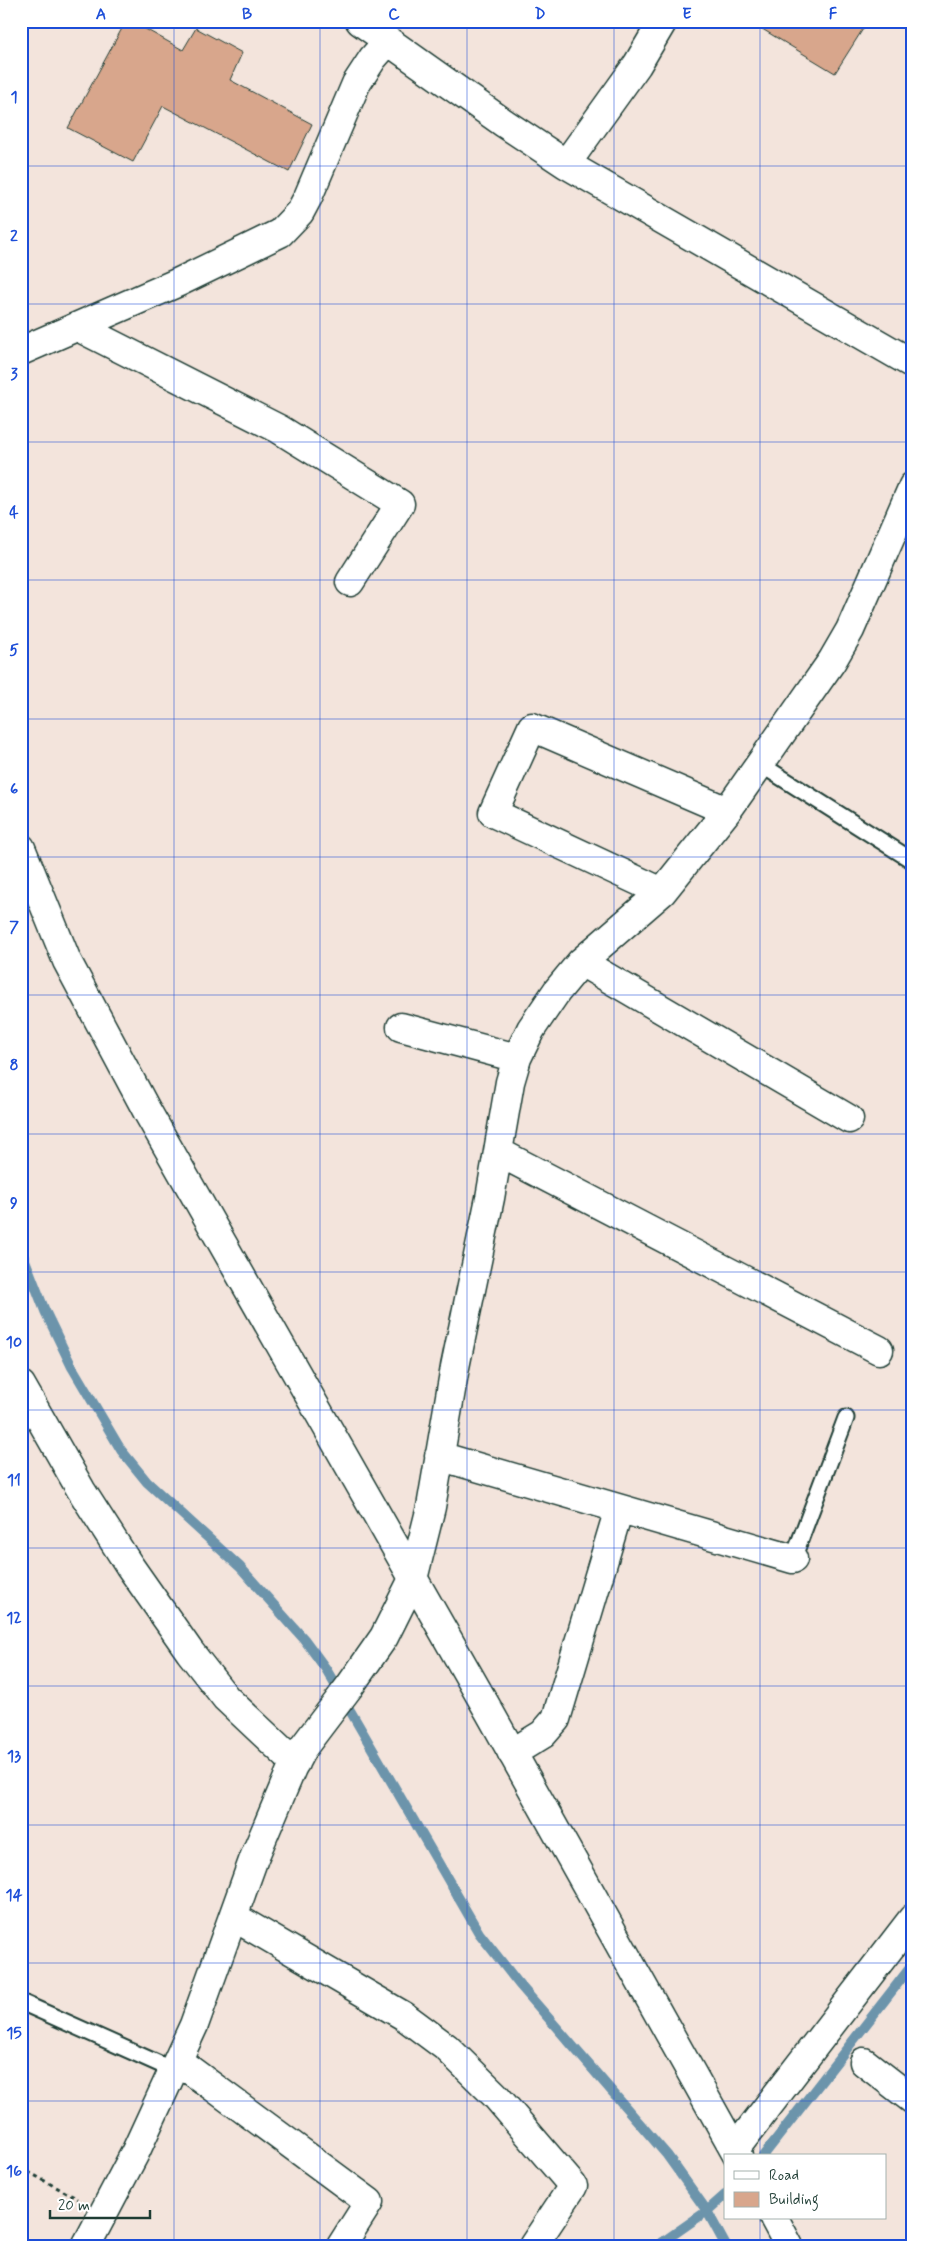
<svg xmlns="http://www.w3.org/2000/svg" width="934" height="2267" viewBox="0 0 934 2267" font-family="Mynerve,sans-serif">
	<rect width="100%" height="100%" fill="#f3e4dc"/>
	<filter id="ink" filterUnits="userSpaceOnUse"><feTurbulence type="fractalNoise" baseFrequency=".02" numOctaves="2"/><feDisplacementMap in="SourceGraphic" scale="10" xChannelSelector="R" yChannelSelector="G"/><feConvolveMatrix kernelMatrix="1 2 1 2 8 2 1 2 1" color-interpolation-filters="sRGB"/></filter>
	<g filter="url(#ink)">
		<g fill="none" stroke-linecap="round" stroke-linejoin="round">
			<path stroke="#6c94ab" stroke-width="10" d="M21,1250L45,1311L72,1367L121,1450L147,1482L240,1567L304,1639L326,1669L479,1933L519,1984L667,2155L707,2211L726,2246
				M763,2156L913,1964
				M657,2246L707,2211L725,2195"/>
		</g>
		<path fill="#d8a68c" stroke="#1f3d34" d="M126,21H131L183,50L196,28L242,53L230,80L312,124L289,172L163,106L133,162L68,128Z
			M749,21H868L835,73Z"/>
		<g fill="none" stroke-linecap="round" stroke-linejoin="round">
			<defs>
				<path id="lane" d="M760,764L913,861
					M793,1559L846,1418
					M21,2002L173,2070"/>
				<path id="street" d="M360,21L504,123L566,164L913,364
					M566,164L637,65L663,21
					M78,327L279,429L400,504L350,582
					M21,351L179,282L280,233L300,212L308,197L356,84L373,58L388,41
					M662,892L493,813L532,727L727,811
					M581,962L849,1119
					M401,1027L517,1058
					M498,1152L879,1350
					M21,1385L81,1490L129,1565L190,1652L226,1698L295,1763
					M439,1456L793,1559
					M512,1753L543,1734L556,1719L619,1509
					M234,1917L404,2016L447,2048L495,2095L573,2186L533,2246
					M178,2061L369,2202L341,2246
					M864,2062L913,2100
					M735,2149L913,1918
					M86,2246L135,2153L194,2025L254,1858L292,1768L302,1749L349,1687L384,1637L413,1579L431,1507L455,1367L490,1198L510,1082L517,1058L531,1029L557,991L581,962L662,892L727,811L760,764L832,661L850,630L913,486"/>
				<path id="secondary" d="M21,848L67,961L147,1111L490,1713L738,2156
					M774,2218L789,2246"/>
			</defs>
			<use href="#lane" stroke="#1f3d34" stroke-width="19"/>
			<use href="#street" stroke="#1f3d34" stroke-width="31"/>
			<use href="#secondary" stroke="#1f3d34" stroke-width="31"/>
			<path stroke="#1f3d34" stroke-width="3" stroke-dasharray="4 4" stroke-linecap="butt" d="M21,2168L78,2199"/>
			<use href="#lane" stroke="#fff" stroke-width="15"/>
			<use href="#street" stroke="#fff" stroke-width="28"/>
			<use href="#secondary" stroke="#fff" stroke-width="28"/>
		</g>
	</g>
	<path fill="none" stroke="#1d4ed8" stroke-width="1" stroke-opacity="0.55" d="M174,21V2246M320,21V2246M467,21V2246M614,21V2246M760,21V2156M21,166H913M21,304H913M21,442H913M21,580H913M21,719H913M21,857H913M21,995H913M21,1134H913M21,1272H913M21,1410H913M21,1548H913M21,1686H913M21,1825H913M21,1963H913M21,2101H913M760,2218V2246"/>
	<rect width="934" height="2267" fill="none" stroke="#fff" stroke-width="55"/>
	<rect x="724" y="2154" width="162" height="65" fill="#ffffff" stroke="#a5b1ae"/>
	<rect x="734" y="2171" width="25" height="8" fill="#ffffff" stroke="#a5b1ae"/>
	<text x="769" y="2180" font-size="15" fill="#1f3d34">Road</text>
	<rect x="734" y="2192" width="25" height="15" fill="#d8a68c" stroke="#a5b1ae"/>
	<text x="769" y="2204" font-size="15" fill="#1f3d34">Building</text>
	<path d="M50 2210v8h100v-8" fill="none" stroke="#1f3d34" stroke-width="2.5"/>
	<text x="58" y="2210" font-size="15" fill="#1f3d34" stroke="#ffffff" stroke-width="4" paint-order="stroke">20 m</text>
	<rect x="28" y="28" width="878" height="2212" fill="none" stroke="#1d4ed8" stroke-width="2"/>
	<g font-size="16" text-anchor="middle" font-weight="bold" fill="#1d4ed8">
		<text x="101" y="19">A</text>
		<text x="247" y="19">B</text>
		<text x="394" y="19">C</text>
		<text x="540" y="19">D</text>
		<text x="687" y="19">E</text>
		<text x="833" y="19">F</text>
		<text x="14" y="102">1</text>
		<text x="14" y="241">2</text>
		<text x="14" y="379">3</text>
		<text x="14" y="517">4</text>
		<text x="14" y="655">5</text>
		<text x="14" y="794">6</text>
		<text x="14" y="932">7</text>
		<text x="14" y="1070">8</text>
		<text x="14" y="1208">9</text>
		<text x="14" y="1347">10</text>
		<text x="14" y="1485">11</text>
		<text x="14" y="1623">12</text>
		<text x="14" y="1761">13</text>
		<text x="14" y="1900">14</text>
		<text x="14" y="2038">15</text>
		<text x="14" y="2176">16</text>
	</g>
</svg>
